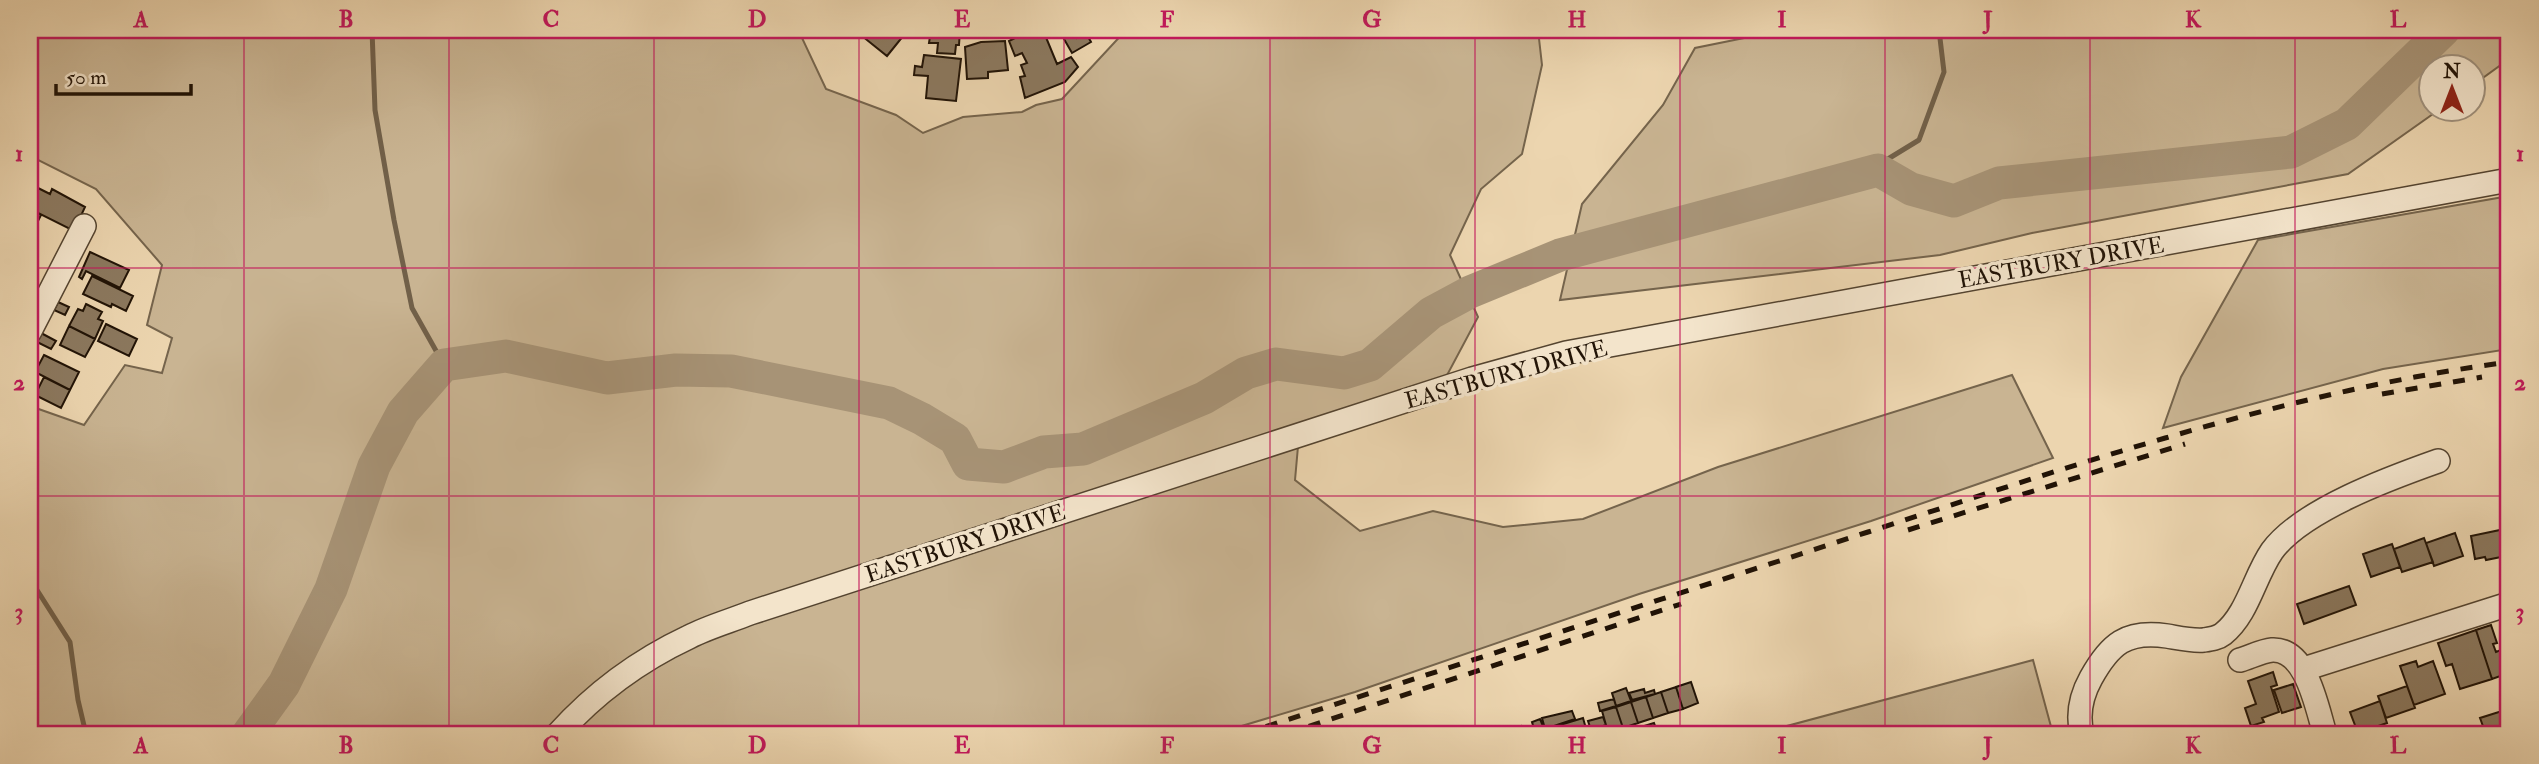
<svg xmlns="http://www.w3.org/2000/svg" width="2539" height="764" viewBox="0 0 2539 764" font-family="'IM FELL Double Pica',serif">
	<rect width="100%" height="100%" fill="#ecd5af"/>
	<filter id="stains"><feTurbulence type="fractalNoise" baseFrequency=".00286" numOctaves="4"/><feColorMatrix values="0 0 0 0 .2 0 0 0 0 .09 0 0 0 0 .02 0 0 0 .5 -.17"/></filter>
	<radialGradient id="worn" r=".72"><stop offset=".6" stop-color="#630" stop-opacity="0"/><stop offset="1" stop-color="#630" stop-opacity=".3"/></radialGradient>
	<path fill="#c9b492" stroke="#75644c" stroke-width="2" d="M30,30H809L802,38L826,89L896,115L923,133L963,117L1022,112L1036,105L1062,99L1126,30H1538L1542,65L1522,154L1481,189L1450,255L1478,317L1445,379L1300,424L1295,480L1360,531L1433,511L1503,527L1583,519L1718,467L2012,375L2053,458L1871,521L1639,594L1355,692L1215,734H30V406L84,425L125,365L162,373L172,338L147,325L162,265L96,189L30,156Z
		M1784,30H2509V59L2473,85L2472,66H2430V108L2440,109L2348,174L2032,233L1940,255L1560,300L1582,204L1663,105L1695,48Z
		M2509,196V349L2383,369L2163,428L2181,377L2258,240Z
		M2033,660L2053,734H1757Z"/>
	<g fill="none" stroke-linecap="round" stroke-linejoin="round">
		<path stroke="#716049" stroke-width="5" d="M372,30L375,110L394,220L412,308L444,365
			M1878,170L1883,162L1919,140L1944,72L1939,30
			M30,583L37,590L70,642L78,700L86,734"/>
		<path stroke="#a79376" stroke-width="33" d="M248,734L284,684L331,589L374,466L403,412L444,365L506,356L607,378L676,370L731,371L889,403L922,419L955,439L968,464L1004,467L1044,452L1083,449L1204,398L1246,373L1276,364L1344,373L1370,365L1431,313L1470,292L1560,255L1878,170L1911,189L1954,201L1999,183L2291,152L2347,124L2444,30"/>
	</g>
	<path fill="#8b785e" stroke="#211306" stroke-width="2" d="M868,30H908L887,56L862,36Z
		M931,30H960L959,45H956L955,54L937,53L938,43H929Z
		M1011,30H1043L1057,64L1071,57L1078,67L1065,82L1025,98L1020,77L1025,76L1021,65L1027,63L1022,53L1015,56L1009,41L1015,38Z
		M1073,33L1077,38L1086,33L1091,42L1072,53L1064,39Z
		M1005,41L1008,70L988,72V78L967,79L965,47L981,42Z
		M924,55L961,59L956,101L926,98L928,76L914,75L915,66L922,67Z
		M32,185L50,194L52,189L85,207L74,231L30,209Z
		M30,210L41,215L33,231L30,229Z
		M90,252L129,270L120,288L86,271L82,279L79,277Z
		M92,276L133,296L126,311L112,304L111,307L83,294Z
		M58,302L69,307L65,315L54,310Z
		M86,304L102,312L98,319L103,321L95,339L69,326L78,309L83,311Z
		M106,324L137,339L129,356L98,341Z
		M69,326L95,339L85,357L60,345Z
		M41,333L56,341L51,349L37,342Z
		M44,355L79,372L70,390L35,372Z
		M44,377L70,390L61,408L35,395Z
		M2509,528V566H2508L2500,530Z
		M2500,530L2506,556L2486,560L2485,557L2475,559L2471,536Z
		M2455,533L2463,556L2434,566L2426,543Z
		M2424,538L2433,562L2402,572L2394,549Z
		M2392,544L2400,567L2371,577L2363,554Z
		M2349,586L2356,605L2304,624L2297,604Z
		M2491,625L2497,643L2493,644L2496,652L2509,647V673L2492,679L2476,630Z
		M2476,630L2492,679L2460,689L2452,664L2446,666L2438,643Z
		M2416,661L2418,667L2433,661L2445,694L2414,705L2400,666Z
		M2273,672L2277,685L2271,687L2279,712L2262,718L2264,722L2251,726L2245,708L2256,704L2248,681Z
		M1691,682L1698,703L1683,709L1676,687Z
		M2293,684L2301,707L2282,713L2274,690Z
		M2407,686L2415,708L2386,718L2378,696Z
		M1676,687L1683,709L1668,713L1661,692Z
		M1626,688L1631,701L1616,706L1612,693Z
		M1644,689L1645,693L1654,690L1655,694L1632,700L1629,693Z
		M1661,692L1668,713L1653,718L1646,697Z
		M1646,697L1653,718L1638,723L1631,702Z
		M1614,699L1616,706L1600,711L1598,703Z
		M2380,701L2387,723L2358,733L2350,712Z
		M1631,702L1638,723L1623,728L1616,707Z
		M1616,707L1625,734H1592L1591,730L1606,725L1602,711Z
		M2509,708V732L2502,711Z
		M1572,711L1575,719L1545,729L1542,718Z
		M2502,711L2509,732L2478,734L2477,732L2484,729L2480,718Z
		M1603,717L1606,725L1591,730L1588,721Z
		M1583,718L1587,732L1584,734H1552L1550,728Z
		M1540,719L1544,729L1535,732L1532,722Z
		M1654,723L1658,734H1643L1641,727Z
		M1521,726L1524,734H1510L1509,729Z"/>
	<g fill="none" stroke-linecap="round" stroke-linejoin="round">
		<defs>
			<path id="minor" d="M30,331L84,226
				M2240,660C2250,657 2262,651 2272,650C2307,648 2317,709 2325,734
				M2304,669L2509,604
				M558,734C594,694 640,660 689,637C708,627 730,621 750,613L1472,379L1566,353L2509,180
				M2082,734C2077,714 2081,696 2091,678C2110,644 2126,630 2167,636C2179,638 2191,641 2204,640C2211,639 2218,638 2223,634C2248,614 2254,577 2272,551C2302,510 2390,478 2438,461"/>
		</defs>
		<use href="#minor" stroke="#544430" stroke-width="26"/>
		<use href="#minor" stroke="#f3e4cb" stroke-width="23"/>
		<path stroke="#211306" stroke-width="5" stroke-dasharray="12 12" stroke-linecap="butt" d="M2382,394L2482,377
			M1908,530L2185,444
			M1243,734C1451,667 1660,600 1868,532C2078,464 2289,391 2509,362
			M1286,734L1681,604"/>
	</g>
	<path fill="none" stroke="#c2185b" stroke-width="2" stroke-opacity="0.55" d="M244,30V734M449,30V734M654,30V734M859,30V734M1064,30V734M1270,30V734M1475,30V734M1680,30V734M1885,30V734M2090,30V734M2295,30V734M30,268H2509M30,496H2509"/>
	<g text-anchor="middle" stroke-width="7" stroke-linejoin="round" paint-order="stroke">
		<g font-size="23" fill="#211306" stroke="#f3e4cb">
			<text transform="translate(2061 262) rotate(-10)" y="8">EASTBURY DRIVE</text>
			<text transform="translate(1506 374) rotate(-15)" y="8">EASTBURY DRIVE</text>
			<text transform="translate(965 543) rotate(-18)" y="8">EASTBURY DRIVE</text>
		</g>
	</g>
	<rect width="2539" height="764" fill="none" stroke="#ecd5af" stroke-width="77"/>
	<g transform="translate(2452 88)"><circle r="33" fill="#f3e4cb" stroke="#9f907c" stroke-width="2"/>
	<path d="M0-5L12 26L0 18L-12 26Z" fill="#8f2418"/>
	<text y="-10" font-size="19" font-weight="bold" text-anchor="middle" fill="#211306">N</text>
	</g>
	<path d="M56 84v10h135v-10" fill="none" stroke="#211306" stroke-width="3.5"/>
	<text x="66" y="84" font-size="21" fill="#211306" stroke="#f3e4cb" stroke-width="5" paint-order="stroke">50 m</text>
	<rect x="38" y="38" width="2462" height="688" fill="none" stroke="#c2185b" stroke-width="2.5"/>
	<g font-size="23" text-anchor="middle" font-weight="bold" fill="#c2185b">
		<text x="141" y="27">A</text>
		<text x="346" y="27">B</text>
		<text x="551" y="27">C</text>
		<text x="757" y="27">D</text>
		<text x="962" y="27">E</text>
		<text x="1167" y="27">F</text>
		<text x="1372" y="27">G</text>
		<text x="1577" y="27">H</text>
		<text x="1782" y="27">I</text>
		<text x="1988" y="27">J</text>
		<text x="2193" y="27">K</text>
		<text x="2398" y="27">L</text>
		<text x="19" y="161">1</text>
		<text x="2520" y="161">1</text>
		<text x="19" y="390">2</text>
		<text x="2520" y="390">2</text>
		<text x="19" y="619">3</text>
		<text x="2520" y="619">3</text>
		<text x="141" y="753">A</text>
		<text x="346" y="753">B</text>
		<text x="551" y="753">C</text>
		<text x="757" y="753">D</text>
		<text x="962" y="753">E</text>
		<text x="1167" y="753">F</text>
		<text x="1372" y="753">G</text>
		<text x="1577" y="753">H</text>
		<text x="1782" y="753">I</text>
		<text x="1988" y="753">J</text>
		<text x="2193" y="753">K</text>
		<text x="2398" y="753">L</text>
	</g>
	<rect width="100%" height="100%" filter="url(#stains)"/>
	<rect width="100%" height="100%" fill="url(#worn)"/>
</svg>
